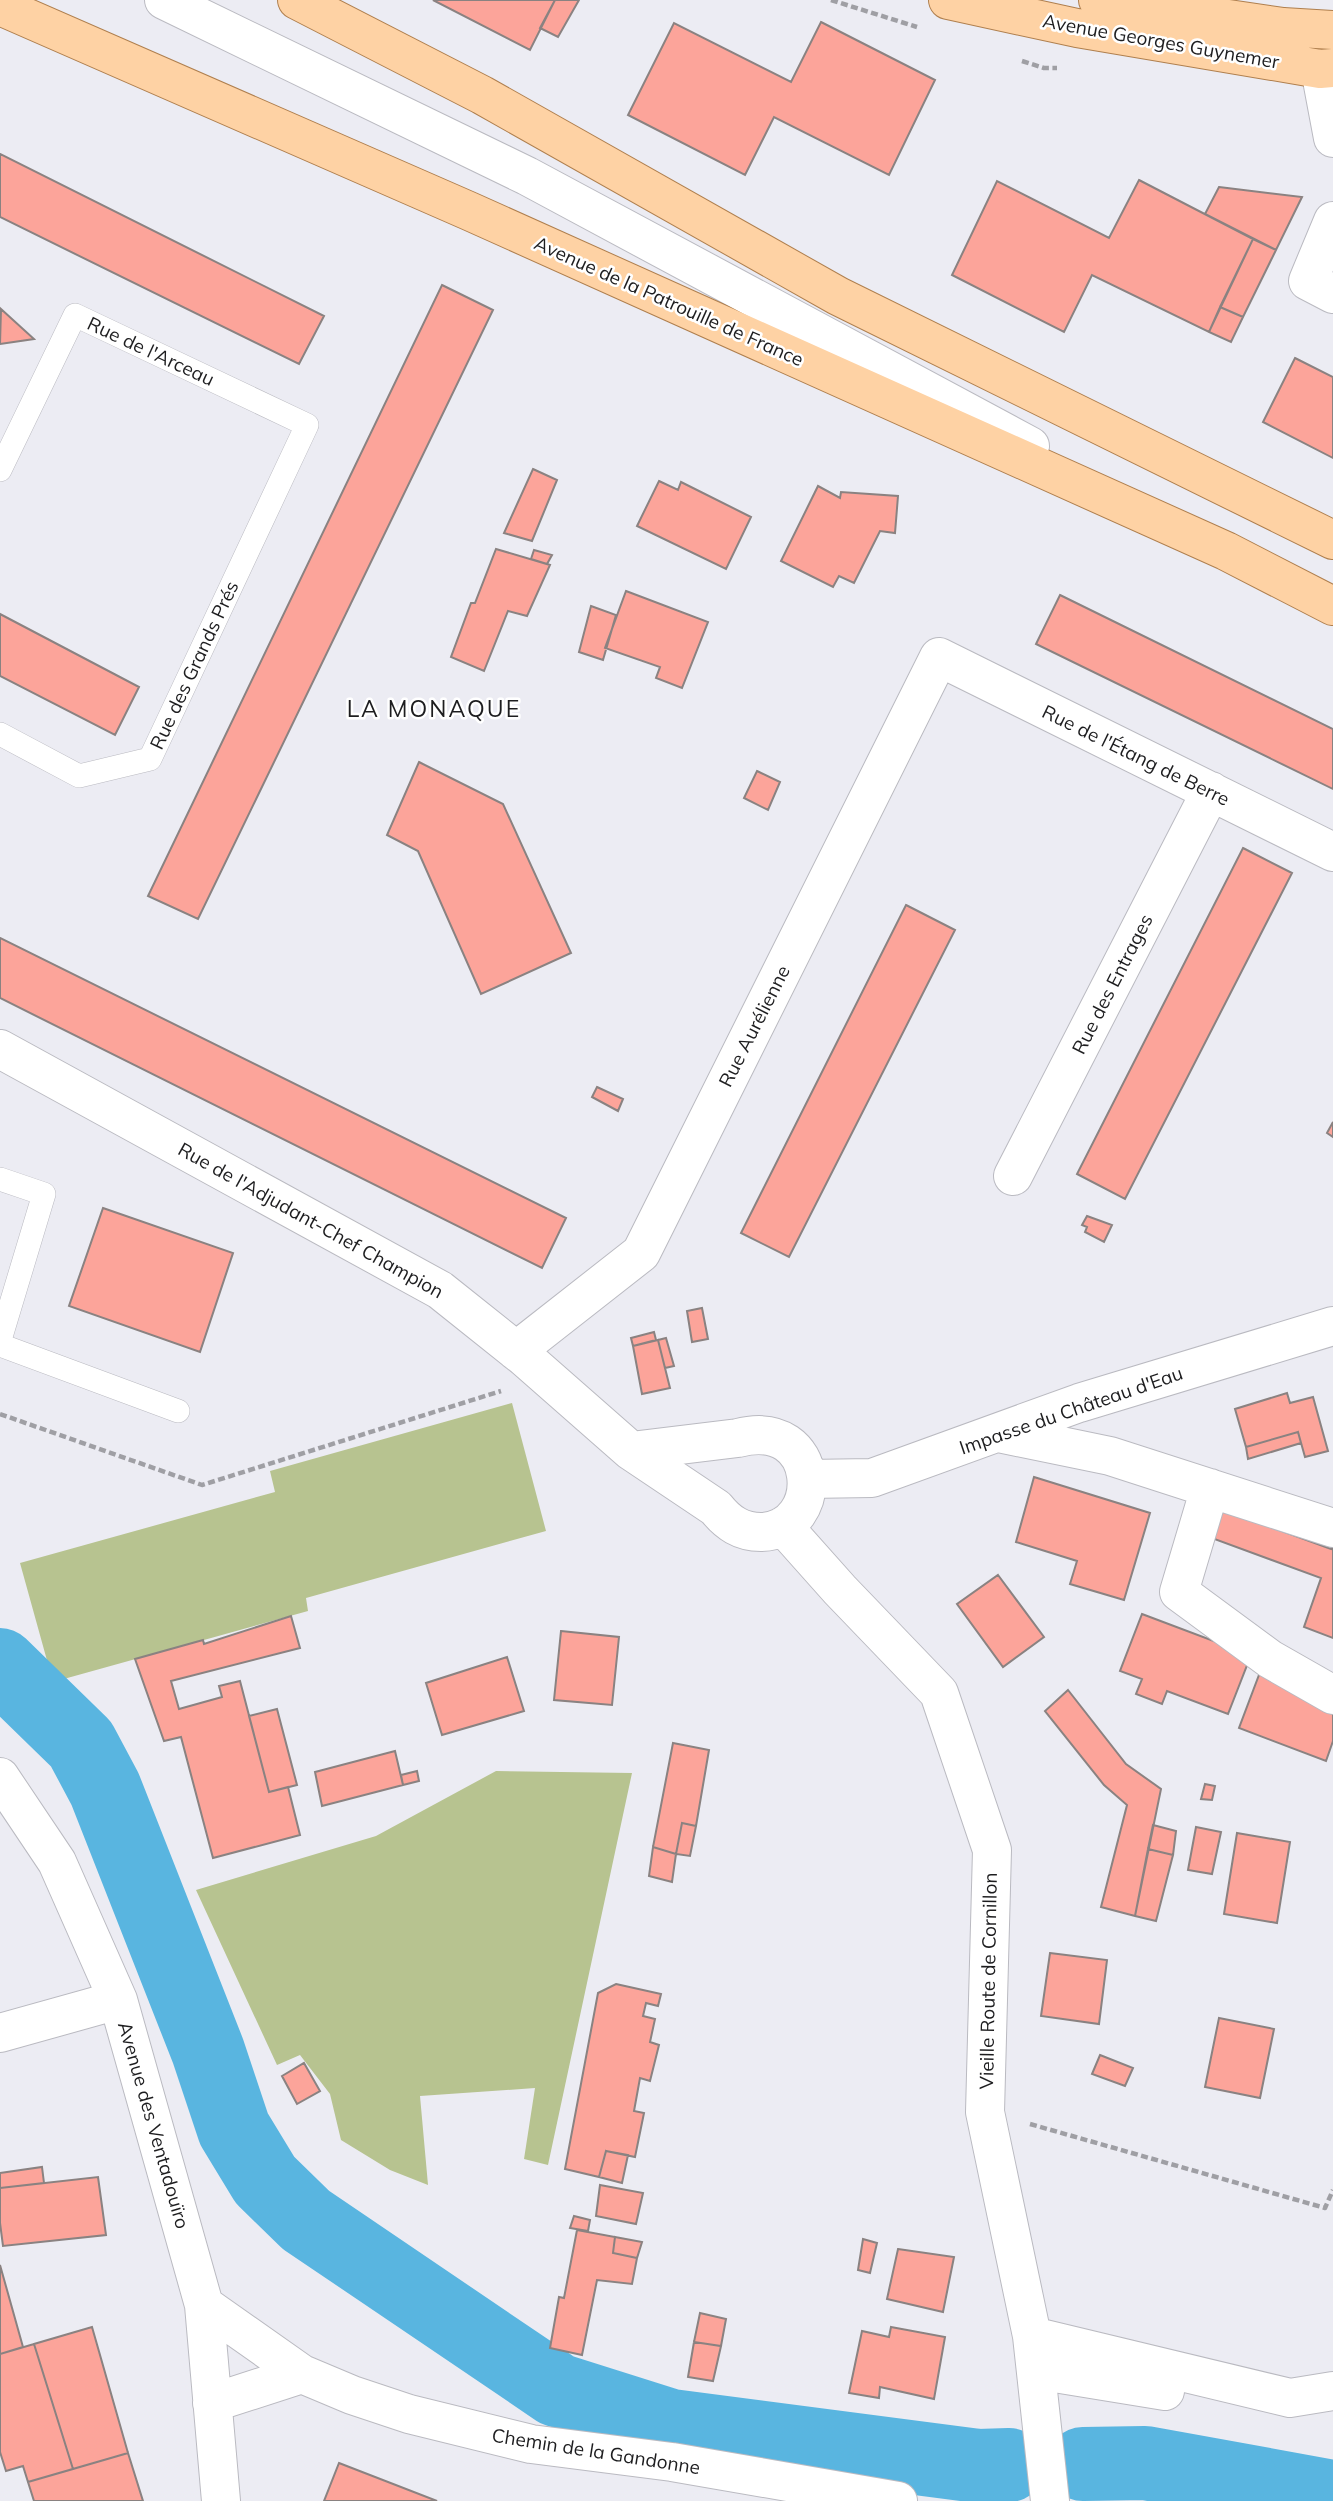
<svg xmlns="http://www.w3.org/2000/svg" width="1333" height="2501" viewBox="0 0 1333 2501" font-family="Mulish,sans-serif">
	<rect width="100%" height="100%" fill="#ececf3"/>
	<path fill="#b7c390" d="M512,1403L546,1531L306,1598L308,1611L53,1682L20,1563L275,1492L270,1471Z
		M496,1771L632,1773L548,2165L524,2159L535,2088L420,2096L428,2185L390,2170L341,2140L330,2094L300,2055L277,2065L196,1890L376,1836Z"/>
	<g fill="none" stroke-linecap="round" stroke-linejoin="round">
		<path stroke="#59b5e0" stroke-width="74" d="M0,1665L81,1744L105,1789L208,2051L234,2129L265,2180L306,2220L557,2390L671,2426L978,2466L1009,2465
			M1083,2464L1145,2463L1333,2497"/>
	</g>
	<path fill="#fca49a" stroke="#8a8281" stroke-width="2" d="M433,0H555L530,50Z
		M555,0H579L558,37L540,28Z
		M821,22L935,80L889,175L774,117L745,175L628,115L674,23L791,82Z
		M0,154L324,316L299,364L0,217Z
		M1139,180L1253,239L1209,332L1092,275L1064,332L952,275L997,181L1109,238Z
		M1219,187L1302,197L1276,250L1205,214Z
		M1253,239L1276,250L1243,317L1220,307Z
		M442,285L493,310L198,919L148,896Z
		M1220,307L1243,317L1231,342L1209,332Z
		M1,309L34,339L0,344Z
		M1295,358L1333,377V458L1263,422Z
		M533,469L557,480L532,541L504,533Z
		M659,481L678,490L681,482L751,517L726,569L637,526Z
		M818,486L840,498L841,492L898,496L895,533L880,531L854,583L839,576L833,587L781,561Z
		M496,549L550,565L527,616L508,611L484,671L451,657L471,603H475Z
		M534,550L552,555L547,564L531,559Z
		M626,591L708,622L682,688L656,678L660,667L605,648Z
		M1060,595L1333,729V789L1036,644Z
		M591,606L616,615L603,660L579,652Z
		M0,614L139,687L115,735L0,676Z
		M419,762L503,804L571,953L481,994L418,851L387,835Z
		M757,771L780,782L768,810L744,798Z
		M1243,848L1292,873L1125,1199L1077,1174Z
		M906,905L955,930L789,1257L741,1233Z
		M0,938L566,1218L542,1268L0,998Z
		M597,1087L623,1099L618,1111L592,1097Z
		M1333,1122V1137L1327,1133Z
		M103,1208L233,1253L200,1352L69,1306Z
		M1087,1216L1112,1225L1104,1242L1085,1232L1087,1227L1082,1225Z
		M702,1308L708,1339L692,1342L687,1311Z
		M654,1332L656,1340L633,1346L631,1338Z
		M666,1338L674,1366L665,1368L658,1340Z
		M658,1340L670,1388L642,1394L633,1346Z
		M1287,1393L1290,1403L1313,1397L1328,1451L1305,1457L1298,1432L1246,1447L1235,1409Z
		M1298,1432L1301,1443L1248,1459L1246,1447Z
		M1034,1477L1150,1513L1124,1600L1070,1584L1077,1561L1016,1542Z
		M1208,1504L1331,1549L1333,1545V1638L1304,1627L1321,1578L1198,1533Z
		M998,1575L1044,1637L1003,1667L957,1604Z
		M1142,1614L1251,1655L1228,1714L1167,1691L1162,1704L1136,1694L1142,1679L1120,1671Z
		M291,1616L300,1648L171,1681L179,1709L222,1697L219,1686L240,1681L269,1792L288,1787L300,1835L213,1858L181,1737L164,1741L135,1659L203,1640L204,1644Z
		M561,1631L619,1637L612,1705L554,1700Z
		M507,1657L524,1711L442,1735L426,1683Z
		M1262,1667L1333,1709V1741L1326,1761L1239,1728Z
		M1068,1690L1126,1764L1161,1789L1135,1916L1101,1907L1127,1805L1104,1785L1045,1711Z
		M277,1709L297,1785L269,1792L249,1716Z
		M673,1743L709,1750L696,1826L682,1823L676,1854L653,1847Z
		M395,1751L403,1785L322,1806L315,1772Z
		M417,1771L419,1781L403,1785L401,1775Z
		M1205,1784L1215,1786L1212,1800L1201,1799Z
		M682,1823L696,1826L690,1856L676,1854Z
		M1153,1825L1176,1831L1173,1855L1148,1849Z
		M1196,1827L1221,1832L1212,1874L1188,1870Z
		M1237,1833L1290,1842L1277,1923L1224,1914Z
		M653,1847L676,1854L672,1882L649,1876Z
		M1148,1849L1173,1855L1156,1921L1135,1916Z
		M1050,1953L1107,1960L1099,2024L1041,2016Z
		M616,1984L661,1994L658,2006L646,2003L643,2016L655,2019L650,2042L659,2045L650,2081L640,2078L634,2111L644,2113L635,2157L606,2151L599,2177L565,2169L598,1993Z
		M1219,2018L1274,2029L1260,2098L1205,2087Z
		M1100,2055L1133,2068L1125,2086L1092,2074Z
		M304,2063L320,2091L297,2104L282,2076Z
		M606,2151L628,2155L622,2183L599,2177Z
		M42,2167L44,2183L0,2188V2173Z
		M98,2177L106,2235L3,2246L0,2223V2188Z
		M600,2185L643,2193L636,2224L596,2216Z
		M574,2216L590,2220L588,2231L570,2228Z
		M577,2230L615,2237L613,2253L637,2258L632,2284L597,2280L582,2355L550,2348L559,2297L564,2298Z
		M615,2237L642,2242L637,2258L613,2253Z
		M863,2239L877,2243L870,2273L858,2270Z
		M898,2249L954,2257L943,2312L887,2299Z
		M0,2265L23,2347L0,2354Z
		M700,2313L726,2319L721,2346L694,2342Z
		M92,2327L128,2453L73,2469L34,2344Z
		M891,2327L945,2337L934,2399L880,2387L879,2398L849,2393L862,2331L889,2337Z
		M694,2342L721,2346L713,2381L688,2377Z
		M34,2344L73,2469L28,2482L23,2466L6,2471L0,2452V2354Z
		M128,2453L143,2501H34L28,2482Z
		M339,2463L437,2501H324Z"/>
	<g fill="none" stroke-linecap="round" stroke-linejoin="round">
		<defs>
			<path id="lane" d="M0,470L75,315L307,425L150,759L79,776L0,734
				M0,1179L44,1194L0,1340
				M0,1345L178,1411"/>
			<path id="street" d="M1320,69L1333,138
				M1333,221L1308,281L1333,294
				M0,1049L440,1290L524,1357L631,1451L716,1508C728,1523 741,1532 761,1532C827,1530 823,1416 738,1438L631,1451
				M1013,1176L1211,791
				M516,1351L641,1253L939,657L1333,852
				M998,1433L1110,1456L1333,1528
				M807,1479L872,1478L1079,1403L1333,1326
				M1210,1488L1179,1592L1270,1659L1333,1695
				M783,1526L840,1590L939,1693L992,1850L985,2112L1032,2336L1050,2501
				M0,1777L57,1862L118,2000L204,2305L221,2501
				M0,2033L118,2000
				M204,2305L302,2374L352,2395L409,2414L531,2444L672,2462L898,2501
				M1032,2336L1290,2398L1333,2391
				M1036,2370L1165,2391
				M212,2403L302,2374"/>
			<path id="secondary" d="M164,0L527,176L1030,446"/>
			<path id="primary" d="M297,0L482,95L838,296L1333,540
				M948,0L1077,28L1320,69L1333,68
				M1098,0L1283,27L1333,30
				M0,6L469,211L1226,551L1333,606"/>
		</defs>
		<use href="#lane" stroke="#babac1" stroke-width="24"/>
		<use href="#street" stroke="#babac1" stroke-width="40"/>
		<use href="#secondary" stroke="#babac1" stroke-width="40"/>
		<use href="#primary" stroke="#af7f4e" stroke-width="40"/>
		<path stroke="#9f9fa4" stroke-width="4.5" stroke-dasharray="7 3.5" stroke-linecap="butt" d="M831,0L917,27
			M1022,61L1044,68H1057
			M0,1414L202,1485L501,1391
			M1030,2124L1325,2208L1333,2190"/>
		<use href="#lane" stroke="#fff" stroke-width="23"/>
		<use href="#street" stroke="#fff" stroke-width="38"/>
		<use href="#secondary" stroke="#fff" stroke-width="38"/>
		<use href="#primary" stroke="#fed2a4" stroke-width="38"/>
	</g>
	<g text-anchor="middle" stroke-width="5" stroke-linejoin="round" paint-order="stroke">
		<g font-size="19" fill="#1d1d1f" stroke="#fff">
			<text transform="translate(1161 41) rotate(10)" y="7">Avenue Georges Guynemer</text>
			<text transform="translate(669 301) rotate(24)" y="7">Avenue de la Patrouille de France</text>
			<text transform="translate(151 351) rotate(25)" y="7">Rue de l'Arceau</text>
			<text transform="translate(194 665) rotate(-65)" y="7">Rue des Grands Prés</text>
			<text transform="translate(1136 755) rotate(26)" y="7">Rue de l'Étang de Berre</text>
			<text transform="translate(1112 984) rotate(-63)" y="7">Rue des Entrages</text>
			<text transform="translate(754 1026) rotate(-63)" y="7">Rue Aurélienne</text>
			<text transform="translate(311 1220) rotate(29)" y="7">Rue de l'Adjudant-Chef Champion</text>
			<text transform="translate(1071 1410) rotate(-19)" y="7">Impasse du Château d'Eau</text>
			<text transform="translate(988 1981) rotate(-89)" y="7">Vieille Route de Cornillon</text>
			<text transform="translate(154 2125) rotate(74)" y="7">Avenue des Ventadouïro</text>
			<text transform="translate(596 2451) rotate(9)" y="7">Chemin de la Gandonne</text>
		</g>
		<g font-size="23" letter-spacing="2" fill="#1d1d1f" stroke="#fff">
			<text x="434" y="717">LA MONAQUE</text>
		</g>
	</g>
</svg>
